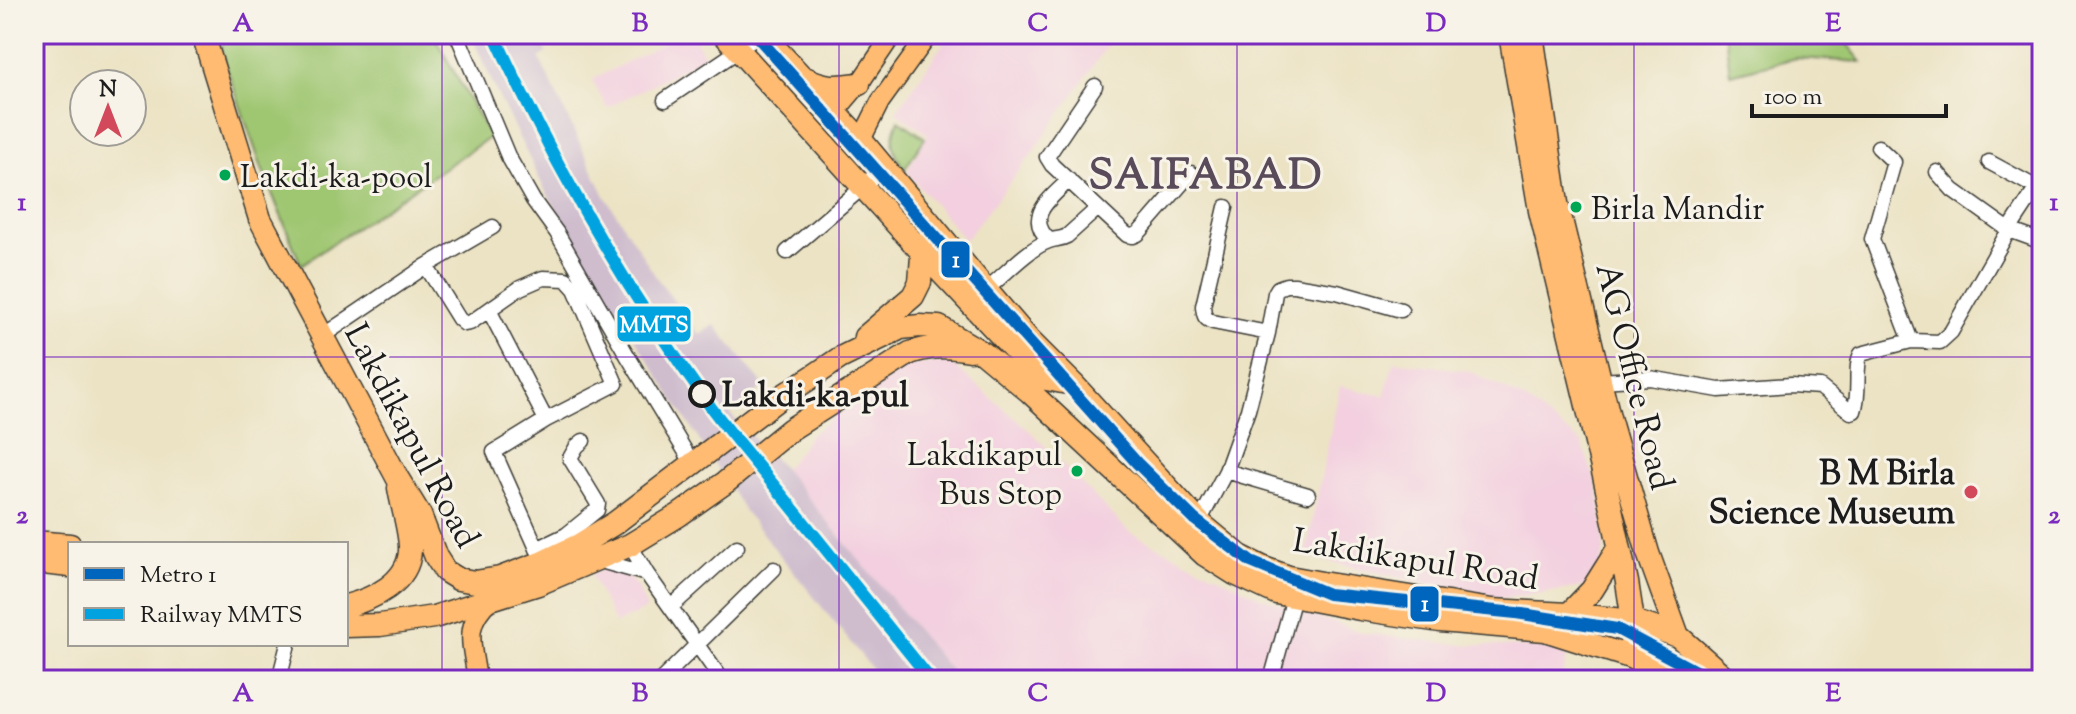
<svg xmlns="http://www.w3.org/2000/svg" width="2076" height="714" viewBox="0 0 2076 714" font-family="'Sorts Mill Goudy',serif">
	<rect width="100%" height="100%" fill="#f7f3e8"/>
	<filter id="ink" filterUnits="userSpaceOnUse"><feTurbulence type="fractalNoise" baseFrequency=".0125" numOctaves="2"/><feDisplacementMap in="SourceGraphic" scale="16" xChannelSelector="R" yChannelSelector="G"/><feConvolveMatrix kernelMatrix="1 2 1 2 8 2 1 2 1" color-interpolation-filters="sRGB"/></filter>
	<filter id="wash" filterUnits="userSpaceOnUse"><feTurbulence type="fractalNoise" baseFrequency=".006" numOctaves="4" result="noise"/><feDisplacementMap in="SourceGraphic" scale="32" xChannelSelector="R" yChannelSelector="G"/><feGaussianBlur stdDeviation="1.8" result="paint"/><feColorMatrix in="noise" values="0 0 0 0 0 0 0 0 0 0 0 0 0 0 0 0 0 1.4 0 .05"/><feComposite in="paint" operator="in"/></filter>
	<g filter="url(#wash)">
		<rect width="100%" height="100%" fill="#ece3c4"/>
		<path fill="#f3cfdf" d="M681,34H693L705,57L607,108L592,80Z
			M950,34H1097L1109,43L1034,151L965,240L907,172L928,134L896,112Z
			M1394,361L1469,371L1524,399L1582,443L1597,486L1602,516L1604,549L1599,571L1587,586L1545,593L1494,599L1305,556L1340,386L1384,396Z
			M951,363L1031,432L1129,532L1260,597L1363,633L1454,644L1569,649L1561,680H958L784,469L800,450L809,436L904,365Z
			M612,565L627,574L638,589L647,609L615,624L591,575Z"/>
		<path fill="#cfbdce" d="M471,34H540L547,53L539,58L605,196L656,277L699,334L715,325L764,386L730,414L784,469L958,680H881L745,512L600,284L544,188L497,93Z"/>
		<path fill="#9fc671" stroke="#5e7146" stroke-width="2" d="M226,34H433L490,137L301,265L262,169L221,51Z
			M1725,34H1839L1862,62L1796,58L1730,74Z
			M899,120L925,138L904,170C893,149 889,143 899,120Z"/>
	</g>
	<g filter="url(#ink)">
		<g fill="none" stroke-linecap="round" stroke-linejoin="round">
			<defs>
				<path id="minor" d="M457,34L508,156L533,200L557,233L627,355L693,464
					M1095,86L1047,157L1052,165L1127,235L1133,236L1138,234L1191,173
					M665,100L739,50L760,34
					M1878,147L1894,162L1872,239L1911,341
					M1989,162L2037,188
					M1937,172L1953,190L2009,230L2042,242
					M1226,207L1203,306C1204,315 1204,319 1213,322L1268,333
					M1049,240C1024,216 1051,198 1069,180
					M787,252L863,187L884,166
					M426,266L459,319L465,324L470,323L520,288L543,278L566,279L575,289L616,384L546,420L494,452L543,562
					M987,289C1003,276 1030,247 1049,241C1056,238 1060,240 1067,236L1098,208
					M489,310L546,420
					M321,337L426,266L493,227
					M1600,381L1650,378L1719,390L1791,385L1820,387L1851,412L1854,411C1861,392 1854,367 1861,354L1911,341L1940,342L1951,332L2009,230L2042,180
					M1226,471L1308,495
					M1199,522L1226,471L1248,410L1268,333L1275,293L1278,288L1286,285H1294L1337,292L1401,310
					M630,545L647,574L722,680
					M537,549L566,535L597,510L598,504L570,458L577,446L583,441
					M597,560L647,574
					M671,607L737,547
					M279,680L288,644
					M661,680L774,569
					M1271,680L1294,597"/>
				<path id="major" d="M836,111L859,84L893,34
					M861,140L880,102L929,34
					M477,680C473,646 461,625 491,599"/>
				<path id="highway" d="M203,34L260,219L398,479L420,515L436,557L445,571L458,579L475,582L500,578L543,562L579,545L615,523L778,399L815,375L840,358L901,328L920,326L939,327L983,353L1030,392L1205,555L1235,574L1276,593L1360,609L1440,621L1545,630L1630,657L1675,680
					M724,34L922,252L1041,378L1073,384
					M762,34L861,140L981,284L1029,340L1073,384L1199,522L1240,556L1264,568L1289,577L1322,583L1492,610L1569,614L1633,621L1678,636L1728,680
					M1510,34L1540,211L1604,476L1627,582L1633,621L1630,657
					M1532,34L1557,203L1610,421L1648,553L1678,636
					M805,78C826,88 836,87 859,84
					M865,337L913,296L920,282L923,243
					M34,542L70,545
					M34,562L70,566
					M346,606C373,599 408,583 410,551C411,534 402,507 399,488
					M1569,614L1592,590L1619,547
					M346,626L380,625L434,617L538,584L630,545L679,515L726,482L791,429L910,353C931,346 948,346 970,350"/>
			</defs>
			<use href="#minor" stroke="#3b3a35" stroke-width="17"/>
			<use href="#major" stroke="#3b3a35" stroke-width="21"/>
			<use href="#highway" stroke="#3b3a35" stroke-width="25"/>
			<use href="#minor" stroke="#fff" stroke-width="14"/>
			<use href="#major" stroke="#febb71" stroke-width="18"/>
			<use href="#highway" stroke="#febb71" stroke-width="22"/>
			<defs>
				<path id="rail-1" d="M494,34C554,165 625,289 710,406C734,439 761,469 786,500C835,560 883,620 931,680"/>
			</defs>
			<use href="#rail-1" stroke="#f7f3e8" stroke-width="18"/>
			<use href="#rail-1" stroke="#00a3e0" stroke-width="12"/>
			<defs>
				<path id="metro-1" d="M755,34L1137,463L1194,519L1251,562L1328,594L1516,613L1617,629L1712,680"/>
			</defs>
			<use href="#metro-1" stroke="#f7f3e8" stroke-width="18"/>
			<use href="#metro-1" stroke="#0065bd" stroke-width="12"/>
		</g>
	</g>
	<path fill="none" stroke="#7b2cbf" stroke-width="2" stroke-opacity="0.55" d="M442,34V680M839,34V680M1237,34V680M1634,34V680M34,357H2042"/>
	<g fill="#00a651" stroke="#f7f3e8" stroke-width="3">
		<circle cx="225" cy="175" r="7"/>
		<circle cx="1576" cy="207" r="7"/>
		<circle cx="1077" cy="471" r="7"/>
	</g>
	<circle fill="#f7f3e8" stroke="#1c1c1c" stroke-width="4" cx="702" cy="394" r="12"/>
	<circle fill="#d1495b" stroke="#f7f3e8" stroke-width="3" cx="1971" cy="492" r="8"/>
	<g text-anchor="middle" stroke-width="6" stroke-linejoin="round" paint-order="stroke">
		<g font-size="32" fill="#1c1c1c" stroke="#f7f3e8" text-anchor="start">
			<text x="240" y="187">Lakdi-ka-pool</text>
			<text x="1591" y="219">Birla Mandir</text>
			<text x="1062" y="465" text-anchor="end">Lakdikapul<tspan x="1062" dy="39">Bus Stop</tspan></text>
		</g>
		<g font-size="34" fill="#1c1c1c" stroke="#f7f3e8">
			<text transform="translate(1636 376) rotate(76)" y="12">AG Office Road</text>
			<text transform="translate(413 435) rotate(62)" y="12">Lakdikapul Road</text>
			<text transform="translate(1416 558) rotate(9)" y="12">Lakdikapul Road</text>
		</g>
		<g font-size="34" font-weight="bold" fill="#1c1c1c" stroke="#f7f3e8" text-anchor="start">
			<text x="722" y="406">Lakdi-ka-pul</text>
		</g>
		<g font-size="34" font-weight="bold" fill="#1c1c1c" stroke="#f7f3e8" text-anchor="end">
			<text x="1955" y="484">B M Birla<tspan x="1955" dy="39">Science Museum</tspan></text>
		</g>
		<g font-size="42" font-weight="bold" letter-spacing="2" fill="#594b59" stroke="#f7f3e8">
			<text x="1206" y="188">SAIFABAD</text>
		</g>
	</g>
	<g stroke="#f7f3e8" stroke-width="3">
		<rect x="940" y="240" width="31" height="39" rx="8" fill="#0065bd"/>
		<rect x="616" y="305" width="76" height="38" rx="8" fill="#00a3e0"/>
		<rect x="1409" y="585" width="31" height="38" rx="8" fill="#0065bd"/>
	</g>
	<g font-size="22" text-anchor="middle" font-weight="bold" fill="#fff">
		<text x="956" y="267">1</text>
		<text x="654" y="332">MMTS</text>
		<text x="1425" y="611">1</text>
	</g>
	<rect width="2076" height="714" fill="none" stroke="#f7f3e8" stroke-width="88"/>
	<rect x="68" y="542" width="280" height="104" fill="#f7f3e8" stroke="#9f9d96" stroke-width="2"/>
	<rect x="84" y="568" width="40" height="12" fill="#0065bd" stroke="#9f9d96" stroke-width="2"/>
	<text x="140" y="582" font-size="24" fill="#1c1c1c">Metro 1</text>
	<rect x="84" y="608" width="40" height="12" fill="#00a3e0" stroke="#9f9d96" stroke-width="2"/>
	<text x="140" y="622" font-size="24" fill="#1c1c1c">Railway MMTS</text>
	<g transform="translate(108 108)"><circle r="38" fill="#f7f3e8" stroke="#9f9d96" stroke-width="2"/>
	<path d="M0-6L14 30L0 20L-14 30Z" fill="#d1495b"/>
	<text y="-12" font-size="22" font-weight="bold" text-anchor="middle" fill="#1c1c1c">N</text>
	</g>
	<path d="M1752 104v12h194v-12" fill="none" stroke="#1c1c1c" stroke-width="4"/>
	<text x="1764" y="104" font-size="24" fill="#1c1c1c" stroke="#f7f3e8" stroke-width="6" paint-order="stroke">100 m</text>
	<rect x="44" y="44" width="1988" height="626" fill="none" stroke="#7b2cbf" stroke-width="3"/>
	<g font-size="26" text-anchor="middle" font-weight="bold" fill="#7b2cbf">
		<text x="243" y="31">A</text>
		<text x="640" y="31">B</text>
		<text x="1038" y="31">C</text>
		<text x="1436" y="31">D</text>
		<text x="1833" y="31">E</text>
		<text x="22" y="210">1</text>
		<text x="2054" y="210">1</text>
		<text x="22" y="523">2</text>
		<text x="2054" y="523">2</text>
		<text x="243" y="701">A</text>
		<text x="640" y="701">B</text>
		<text x="1038" y="701">C</text>
		<text x="1436" y="701">D</text>
		<text x="1833" y="701">E</text>
	</g>
</svg>
